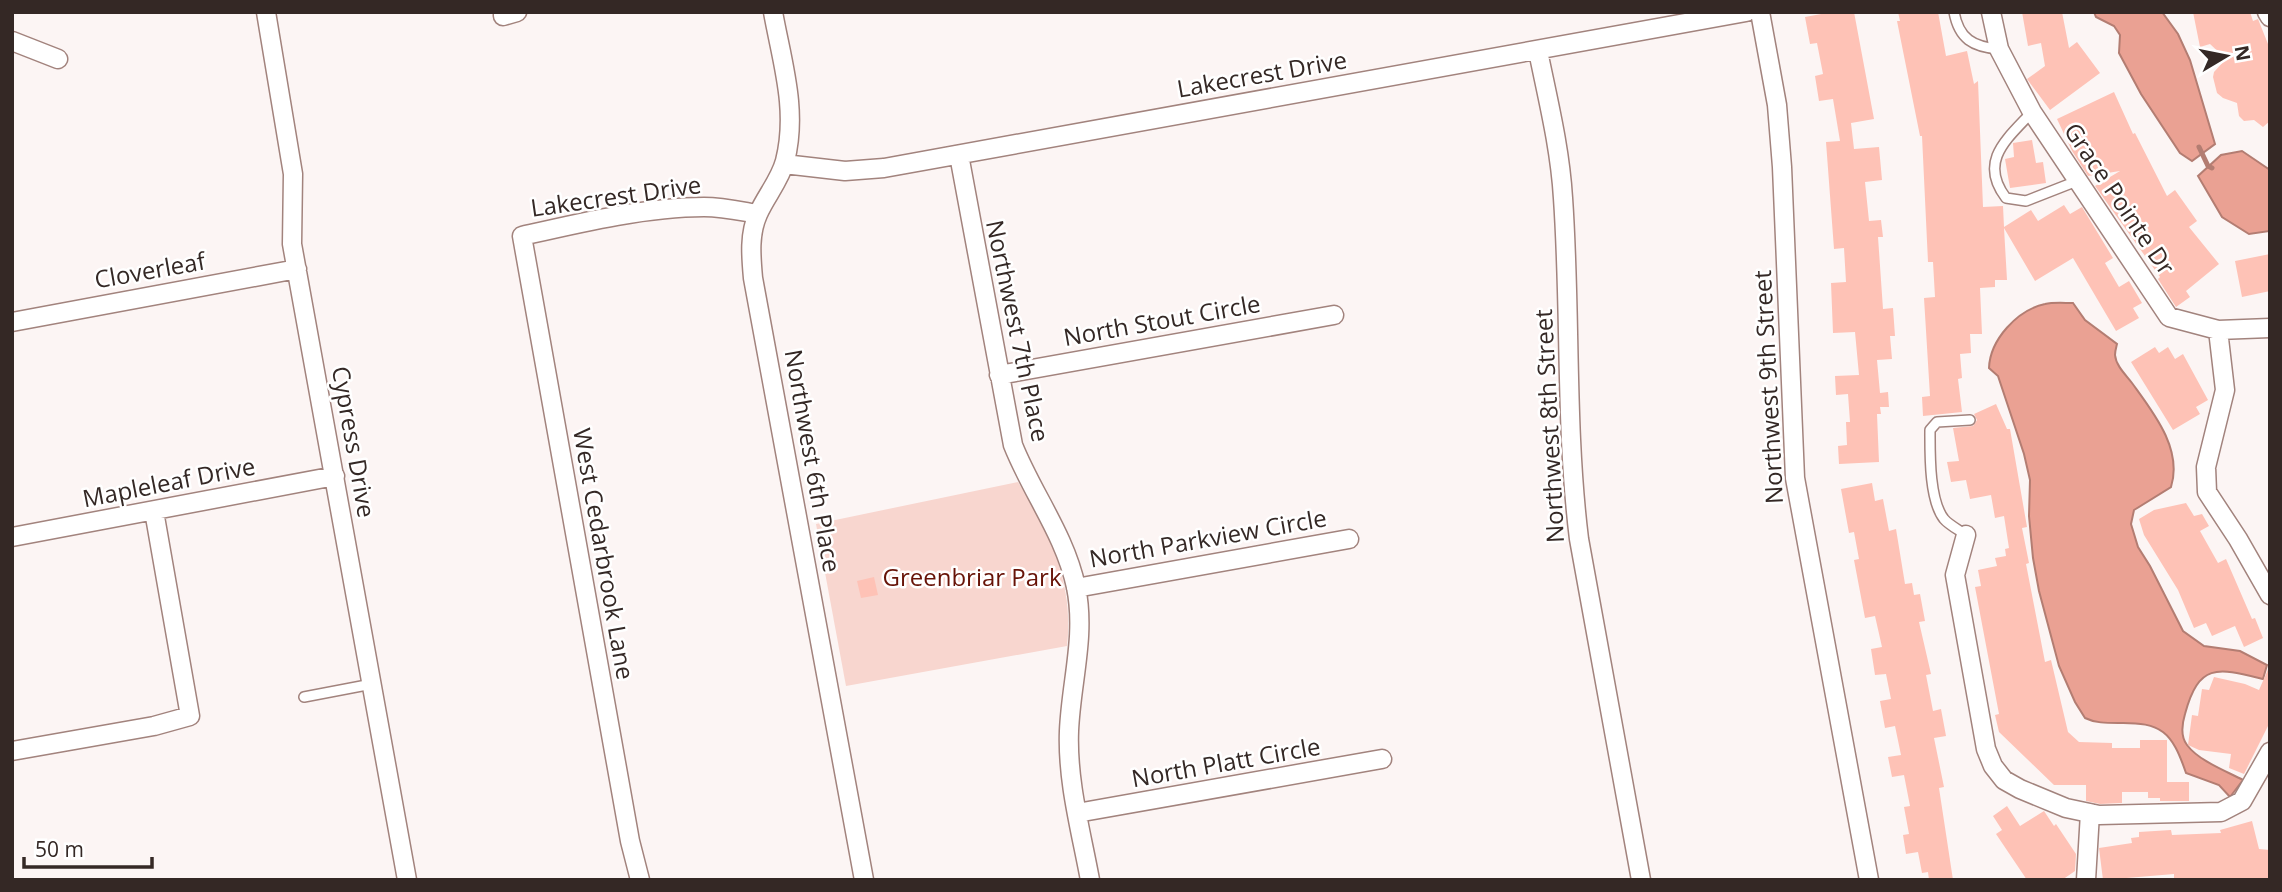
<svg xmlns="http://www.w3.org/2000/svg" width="2282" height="892" viewBox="0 0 2282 892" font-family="'Open Sans',sans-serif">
	<rect width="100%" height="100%" fill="#fcf5f4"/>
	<path fill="#f8d6cf" d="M1018,482C1050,533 1074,584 1067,646L846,686L816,524Z"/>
	<path fill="#eaa193" stroke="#b37d72" stroke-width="2" d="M2094,12H2162L2178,34L2190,60L2215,144L2192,161L2180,153L2141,94L2119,53L2120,35L2114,26L2096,17Z
		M2242,151L2270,170V231L2249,234L2222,217L2198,176L2221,155Z
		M2073,303L2085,320L2117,344C2116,348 2115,351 2115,355C2116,366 2126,375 2132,383C2153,412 2183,449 2171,487L2134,510L2131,524L2138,547L2150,566L2183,631L2204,646L2240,651L2267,665L2263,679C2218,668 2199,662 2185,714C2182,724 2180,736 2187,745C2199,761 2226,771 2243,780L2230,797L2219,785L2186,773C2172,732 2162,722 2118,723C2106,723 2095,723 2085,718L2075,702L2059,666L2039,591L2033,558L2029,516L2030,480L2024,454L1998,376L1989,368C1990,340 2017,310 2045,304C2053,302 2064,303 2073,303Z"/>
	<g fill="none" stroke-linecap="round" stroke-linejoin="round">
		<path stroke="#b37d72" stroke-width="5" d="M2199,147L2208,166L2212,168"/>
	</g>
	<path fill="#fec2b6" d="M1832,12H1854L1874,119L1851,123L1854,149L1879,147L1882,180L1865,182L1869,221L1881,220L1883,237H1878L1883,309L1893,308L1895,336H1890L1892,359L1877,360L1880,393L1888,392L1889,407H1880L1881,414H1877L1879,462L1839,464L1838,446L1847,445L1846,422H1850L1848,394L1836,395L1835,376L1859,375L1855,332L1833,333L1831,283L1846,282L1844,248L1834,249L1826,142L1840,141L1833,99L1819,101L1815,76L1823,74L1817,43L1810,44L1805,17Z
		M1898,12H1938L1946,56L1967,51L1974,84L1978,81L1983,207L2003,206L2004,227L2031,210L2038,221L2064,205L2070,214L2082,207L2113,258L2105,263L2119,287L2129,281L2142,303L2133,308L2139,318L2116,331L2073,258L2035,281L2004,228L2007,280H1995V287L1980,288L1982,334H1970L1971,353L1960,354L1962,378L1958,379L1962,412L1923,416L1922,397L1930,396L1924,298L1935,297L1933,262H1928L1922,136H1920L1897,21H1900Z
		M2022,12H2062L2069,48L2077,42L2100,73L2050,110L2027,79L2045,66L2041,43L2028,46Z
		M2193,12H2250L2253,21L2258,19L2270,49V121L2263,127L2254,120L2244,121L2239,116L2237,103L2223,98L2217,93L2213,77L2214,72L2226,59L2210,44L2200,47Z
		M2114,92L2133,134L2135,133L2167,196L2175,190L2197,221L2189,227L2219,264L2186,291L2190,297L2176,307L2158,279L2160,277L2095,186L2120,171L2088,176L2072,151L2057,119Z
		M2032,140L2036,163L2043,162L2046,183L2010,188L2005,159L2014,157L2013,143Z
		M2270,254V291L2242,297L2235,261Z
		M2155,347L2159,353L2168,347L2175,359L2183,354L2208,400L2196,407L2200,414L2173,430L2131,362Z
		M1996,404L2007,429H2010L2027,527L2022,528L2029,563L2026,564L2045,662L2051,660L2068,732L2079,742L2112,743V748H2140V740H2167V782H2189V801H2160V798H2148V792H2122V803L2100,804L2086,801V785H2054L1999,732L1995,715L1999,714L1975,587L1981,586L1978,570L1997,566L1995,558L2006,556L2005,549L2009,548L2004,516L1995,518L1991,495L1970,499L1966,480L1951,482L1947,462L1959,461L1953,428L1973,426L1977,420L1974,414Z
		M1872,483L1875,501L1883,499L1889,531L1896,529L1905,584L1912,583L1914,595L1920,594L1925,621L1919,622L1931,674L1926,675L1933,711L1941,709L1946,736L1934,738L1944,787L1939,788L1953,880H1929L1928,872L1922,873L1918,852L1906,854L1903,835L1909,834L1904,807L1910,806L1904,775L1892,777L1888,757L1901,755L1895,726L1885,728L1880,701L1891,699L1886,674L1875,675L1871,649L1882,647L1875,616L1865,618L1854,560L1859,559L1854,532L1849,533L1841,489Z
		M2186,503L2194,516L2202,514L2209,526L2200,531L2218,563L2226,559L2252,619L2255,618L2263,638L2244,647L2235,626L2212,636L2206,623L2194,628L2178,590L2144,535L2139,519L2154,510Z
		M874,577L878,595L861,598L857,581Z
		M2270,665V722L2244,774L2229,768L2231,754L2199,750L2188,745L2192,715L2198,716L2202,689L2209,690L2214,677L2245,684L2259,690Z
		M2007,806L2020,826L2044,811L2054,826L2056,824L2076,854L2075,871L2062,880H2027L1996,834L2002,830L1993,816Z
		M2252,821L2259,849L2270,850V880H2186L2185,878H2174V874L2103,880L2099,848L2132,843L2131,838L2139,837V832L2171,830L2172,835L2221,833L2220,830Z"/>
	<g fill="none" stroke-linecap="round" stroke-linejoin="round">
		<defs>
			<path id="lane" d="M1954,12C1959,39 1973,47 1999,49
				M2032,112C2007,139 1978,161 2006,198L2026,201L2077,181
				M1966,535C1959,530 1949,525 1944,519C1929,500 1930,453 1930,430L1937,422L1970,420
				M304,697L372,684"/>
			<path id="street" d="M266,12L293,174L292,244L407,880
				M503,12V16L517,12
				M773,12C782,62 798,110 785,161C780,180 766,196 758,214C749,234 751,256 753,278L864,880
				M1760,12L1777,105L1782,167L1795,478L1869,880
				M1991,12L1999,49L2032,112L2169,317L2218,330L2270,328
				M2267,12L2270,17
				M12,41L58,59
				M1538,51C1548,100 1560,148 1563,198C1571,312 1565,426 1579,539L1641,880
				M959,155L1013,445C1032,493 1065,535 1076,587C1086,636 1071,682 1069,731C1067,781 1081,831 1090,880
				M784,164L845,171L884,168L1746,12
				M12,322L297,269
				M2218,330L2225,390L2206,467L2207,492L2238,539L2270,595
				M999,375L1334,315
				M1966,535L1955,575L1986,749L1993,766L2004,780L2020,789L2066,808L2099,815L2221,812L2242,801L2270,752
				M12,537L335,476
				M1076,588L1349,539
				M12,751L154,726L190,716L154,511
				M1077,813L1382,759
				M640,880L630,841L522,236C579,223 646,207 704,207C723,207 740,211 758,214
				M2086,880L2090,813"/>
		</defs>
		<use href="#lane" stroke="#a2837d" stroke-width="12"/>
		<use href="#street" stroke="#a2837d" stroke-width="21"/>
		<use href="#lane" stroke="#fff" stroke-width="9"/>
		<use href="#street" stroke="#fff" stroke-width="18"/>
	</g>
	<g text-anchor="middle" stroke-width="5" stroke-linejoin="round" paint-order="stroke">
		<g font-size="24" fill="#342825" stroke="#fff">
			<text transform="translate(1262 75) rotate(-10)" y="8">Lakecrest Drive</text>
			<text transform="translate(616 197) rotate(-8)" y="8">Lakecrest Drive</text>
			<text transform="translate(2119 199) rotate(56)" y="8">Grace Pointe Dr</text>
			<text transform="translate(150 271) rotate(-10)" y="8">Cloverleaf</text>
			<text transform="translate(1162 321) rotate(-10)" y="8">North Stout Circle</text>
			<text transform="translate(1017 331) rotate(78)" y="8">Northwest 7th Place</text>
			<text transform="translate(1769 387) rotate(-93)" y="8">Northwest 9th Street</text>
			<text transform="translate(1550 426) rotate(-93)" y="8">Northwest 8th Street</text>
			<text transform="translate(353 442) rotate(80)" y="8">Cypress Drive</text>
			<text transform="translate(812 461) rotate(80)" y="8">Northwest 6th Place</text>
			<text transform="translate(169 483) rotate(-11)" y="8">Mapleleaf Drive</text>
			<text transform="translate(1208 539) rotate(-10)" y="8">North Parkview Circle</text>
			<text transform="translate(603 554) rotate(80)" y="8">West Cedarbrook Lane</text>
			<text transform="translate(1226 763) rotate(-10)" y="8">North Platt Circle</text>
		</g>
		<g font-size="24" fill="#671307" stroke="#fff">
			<text x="972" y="586">Greenbriar Park</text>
		</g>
	</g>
	<rect width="2282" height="892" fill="none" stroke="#342825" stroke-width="28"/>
	<g transform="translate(2226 56) rotate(80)" stroke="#ffffff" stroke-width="5" paint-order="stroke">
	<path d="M0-5L12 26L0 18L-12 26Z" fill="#342825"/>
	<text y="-10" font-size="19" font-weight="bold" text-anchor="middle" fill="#342825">N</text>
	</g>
	<path d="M24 857v10h128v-10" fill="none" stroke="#342825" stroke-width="3.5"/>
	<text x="35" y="857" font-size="21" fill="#342825" stroke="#ffffff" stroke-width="5" paint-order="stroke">50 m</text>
</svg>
